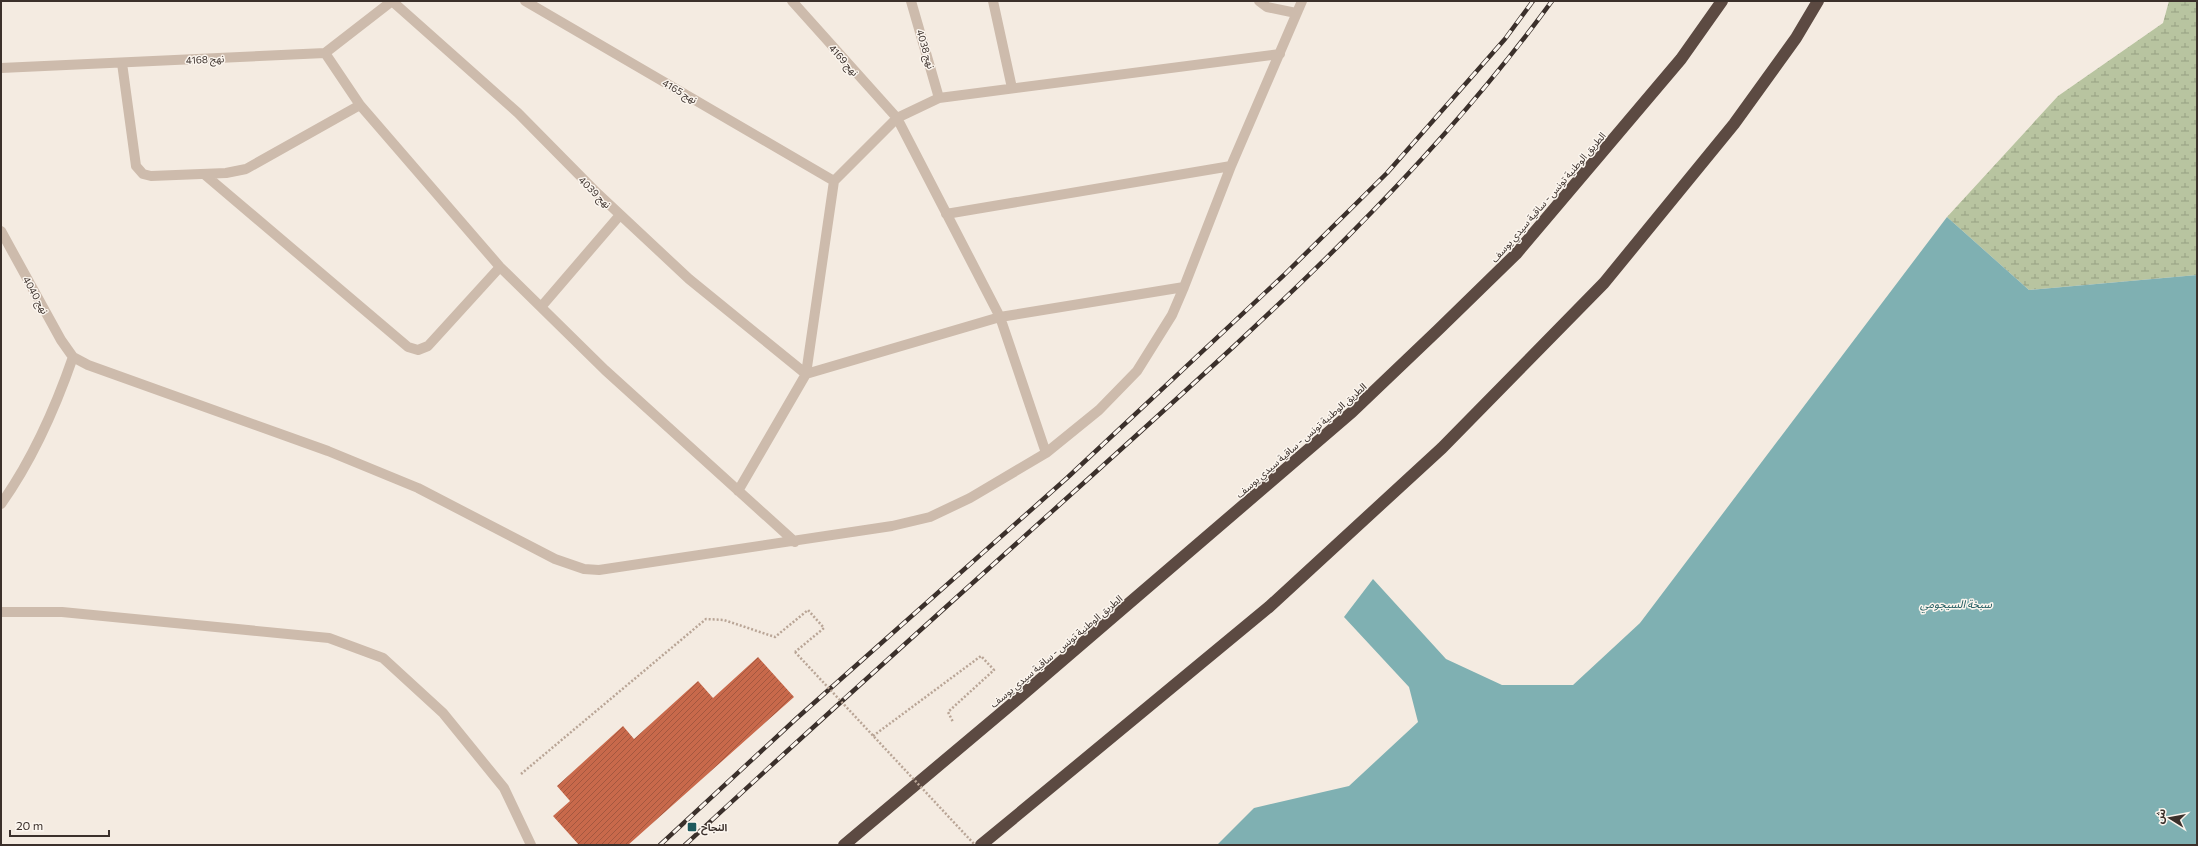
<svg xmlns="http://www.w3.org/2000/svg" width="2198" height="846" viewBox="0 0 2198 846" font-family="Commissioner,'Noto Sans Arabic',sans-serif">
	<defs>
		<pattern id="wetland-marsh" width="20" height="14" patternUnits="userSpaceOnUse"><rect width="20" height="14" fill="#b8c4a0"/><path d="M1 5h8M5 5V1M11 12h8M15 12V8" fill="none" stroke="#97a083"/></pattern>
		<pattern id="building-hatch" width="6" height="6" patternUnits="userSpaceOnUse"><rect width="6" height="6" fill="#c8694b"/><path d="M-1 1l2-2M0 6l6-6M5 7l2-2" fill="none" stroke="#a4573f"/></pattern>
	</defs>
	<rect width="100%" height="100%" fill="#f4ebe1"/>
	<path fill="url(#wetland-marsh)" d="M2169,1H2197V275L2029,290L1947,217L2058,96L2163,23Z"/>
	<path fill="#7fb0b2" d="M1947,217L2029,290L2197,275V845H1217L1254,808L1349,786L1418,722L1409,687L1344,617L1373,579L1446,659L1502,685H1573L1640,623Z"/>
	<path fill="url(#building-hatch)" d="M758,657L794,697L628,845H579L553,816L570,801L557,786L623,726L634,739L698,681L713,698Z"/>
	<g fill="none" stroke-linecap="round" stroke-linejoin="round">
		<path stroke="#b9a596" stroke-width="2.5" stroke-dasharray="2 2" stroke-linecap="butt" d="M873,736L981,656L994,670L948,712L953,722
			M521,774L706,619L724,620L775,637L808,610L824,628L795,652"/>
		<path stroke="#cdbbac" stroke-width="10" d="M392,1L518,113L597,193L689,279L806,374L1000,317L1184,287
			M525,1L834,181
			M792,1L897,118L1000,317L1046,453
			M911,1L939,98
			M993,1L1012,88
			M1259,1L1267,7L1296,13
			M325,53L360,105L500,267L605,370L795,542
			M122,63L136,166L143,174L151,176L226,173L246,169L360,105
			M1,68L325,53L392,1
			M204,174L408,347L418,350L428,346L500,267
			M946,214L1231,166
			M1,231L61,340L73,357L88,365L328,451L418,488L555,559L584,569L599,570L892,526L930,517L970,498L1046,453L1099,410L1137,371L1172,315L1184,287L1231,166L1302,1
			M541,307L620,215
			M738,491L806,374L834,181L897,118L939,98L1280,54
			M1,504C33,459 55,409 73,357
			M1,612H62L329,638L383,658L443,713L504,788L531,845"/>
		<path stroke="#5c4a42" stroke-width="12" d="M844,845L1007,708L1352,412L1438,330L1516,254L1681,59L1722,1
			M981,845L1269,607L1442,448L1604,283L1734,124L1796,38L1818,1"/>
		<defs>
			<path id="rail" d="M660,845L797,718L1067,478L1284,275L1387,173L1505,39L1533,1
				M685,845C828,712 973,583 1118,452C1273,312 1429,170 1552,1"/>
		</defs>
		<use href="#rail" stroke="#3b302b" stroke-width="4.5"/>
		<use href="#rail" stroke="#fbf5ee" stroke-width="3" stroke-dasharray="9" stroke-linecap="butt"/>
		<path stroke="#b9a596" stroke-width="2.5" stroke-dasharray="2 2" stroke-linecap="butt" d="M795,652L975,845"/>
	</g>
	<rect fill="#1f5a5e" stroke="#fbf5ee" stroke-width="1.5" x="687" y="822" width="10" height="10" rx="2"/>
	<g text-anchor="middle" stroke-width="3" stroke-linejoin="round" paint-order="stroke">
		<g font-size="10" fill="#3b302b" stroke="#fbf5ee">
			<text transform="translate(926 49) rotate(73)" y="4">نهج 4038</text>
			<text transform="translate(205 59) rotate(-3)" y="4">نهج 4168</text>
			<text transform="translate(844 60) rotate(48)" y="4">نهج 4169</text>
			<text transform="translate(680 91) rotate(30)" y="4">نهج 4165</text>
			<text transform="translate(595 192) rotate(44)" y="4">نهج 4039</text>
			<text transform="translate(1548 197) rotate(-49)" y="4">الطريق الوطنية تونس - ساقية سيدي يوسف</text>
			<text transform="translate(36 295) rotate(61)" y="4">نهج 4040</text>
			<text transform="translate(1301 440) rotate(-41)" y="4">الطريق الوطنية تونس - ساقية سيدي يوسف</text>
			<text transform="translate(1056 651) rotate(-40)" y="4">الطريق الوطنية تونس - ساقية سيدي يوسف</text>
		</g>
		<g font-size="10" font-weight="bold" fill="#3b302b" stroke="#fbf5ee" text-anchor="start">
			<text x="701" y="831">النجاح</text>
		</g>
		<g font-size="11" font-style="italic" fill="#1f5a5e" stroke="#fbf5ee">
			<text x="1956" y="608">سبخة السيجومي</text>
		</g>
	</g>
	<rect width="2198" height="846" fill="none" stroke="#3b302b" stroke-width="4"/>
	<g transform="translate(2170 818) rotate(281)" stroke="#fbf5ee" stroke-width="3" paint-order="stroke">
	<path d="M0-3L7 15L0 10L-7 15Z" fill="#3b302b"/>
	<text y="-6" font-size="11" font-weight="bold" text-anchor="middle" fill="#3b302b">ش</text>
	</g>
	<path d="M10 830v6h99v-6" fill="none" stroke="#3b302b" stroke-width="2"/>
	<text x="16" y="830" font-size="12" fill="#3b302b" stroke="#fbf5ee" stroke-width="3" paint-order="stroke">20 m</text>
</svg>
